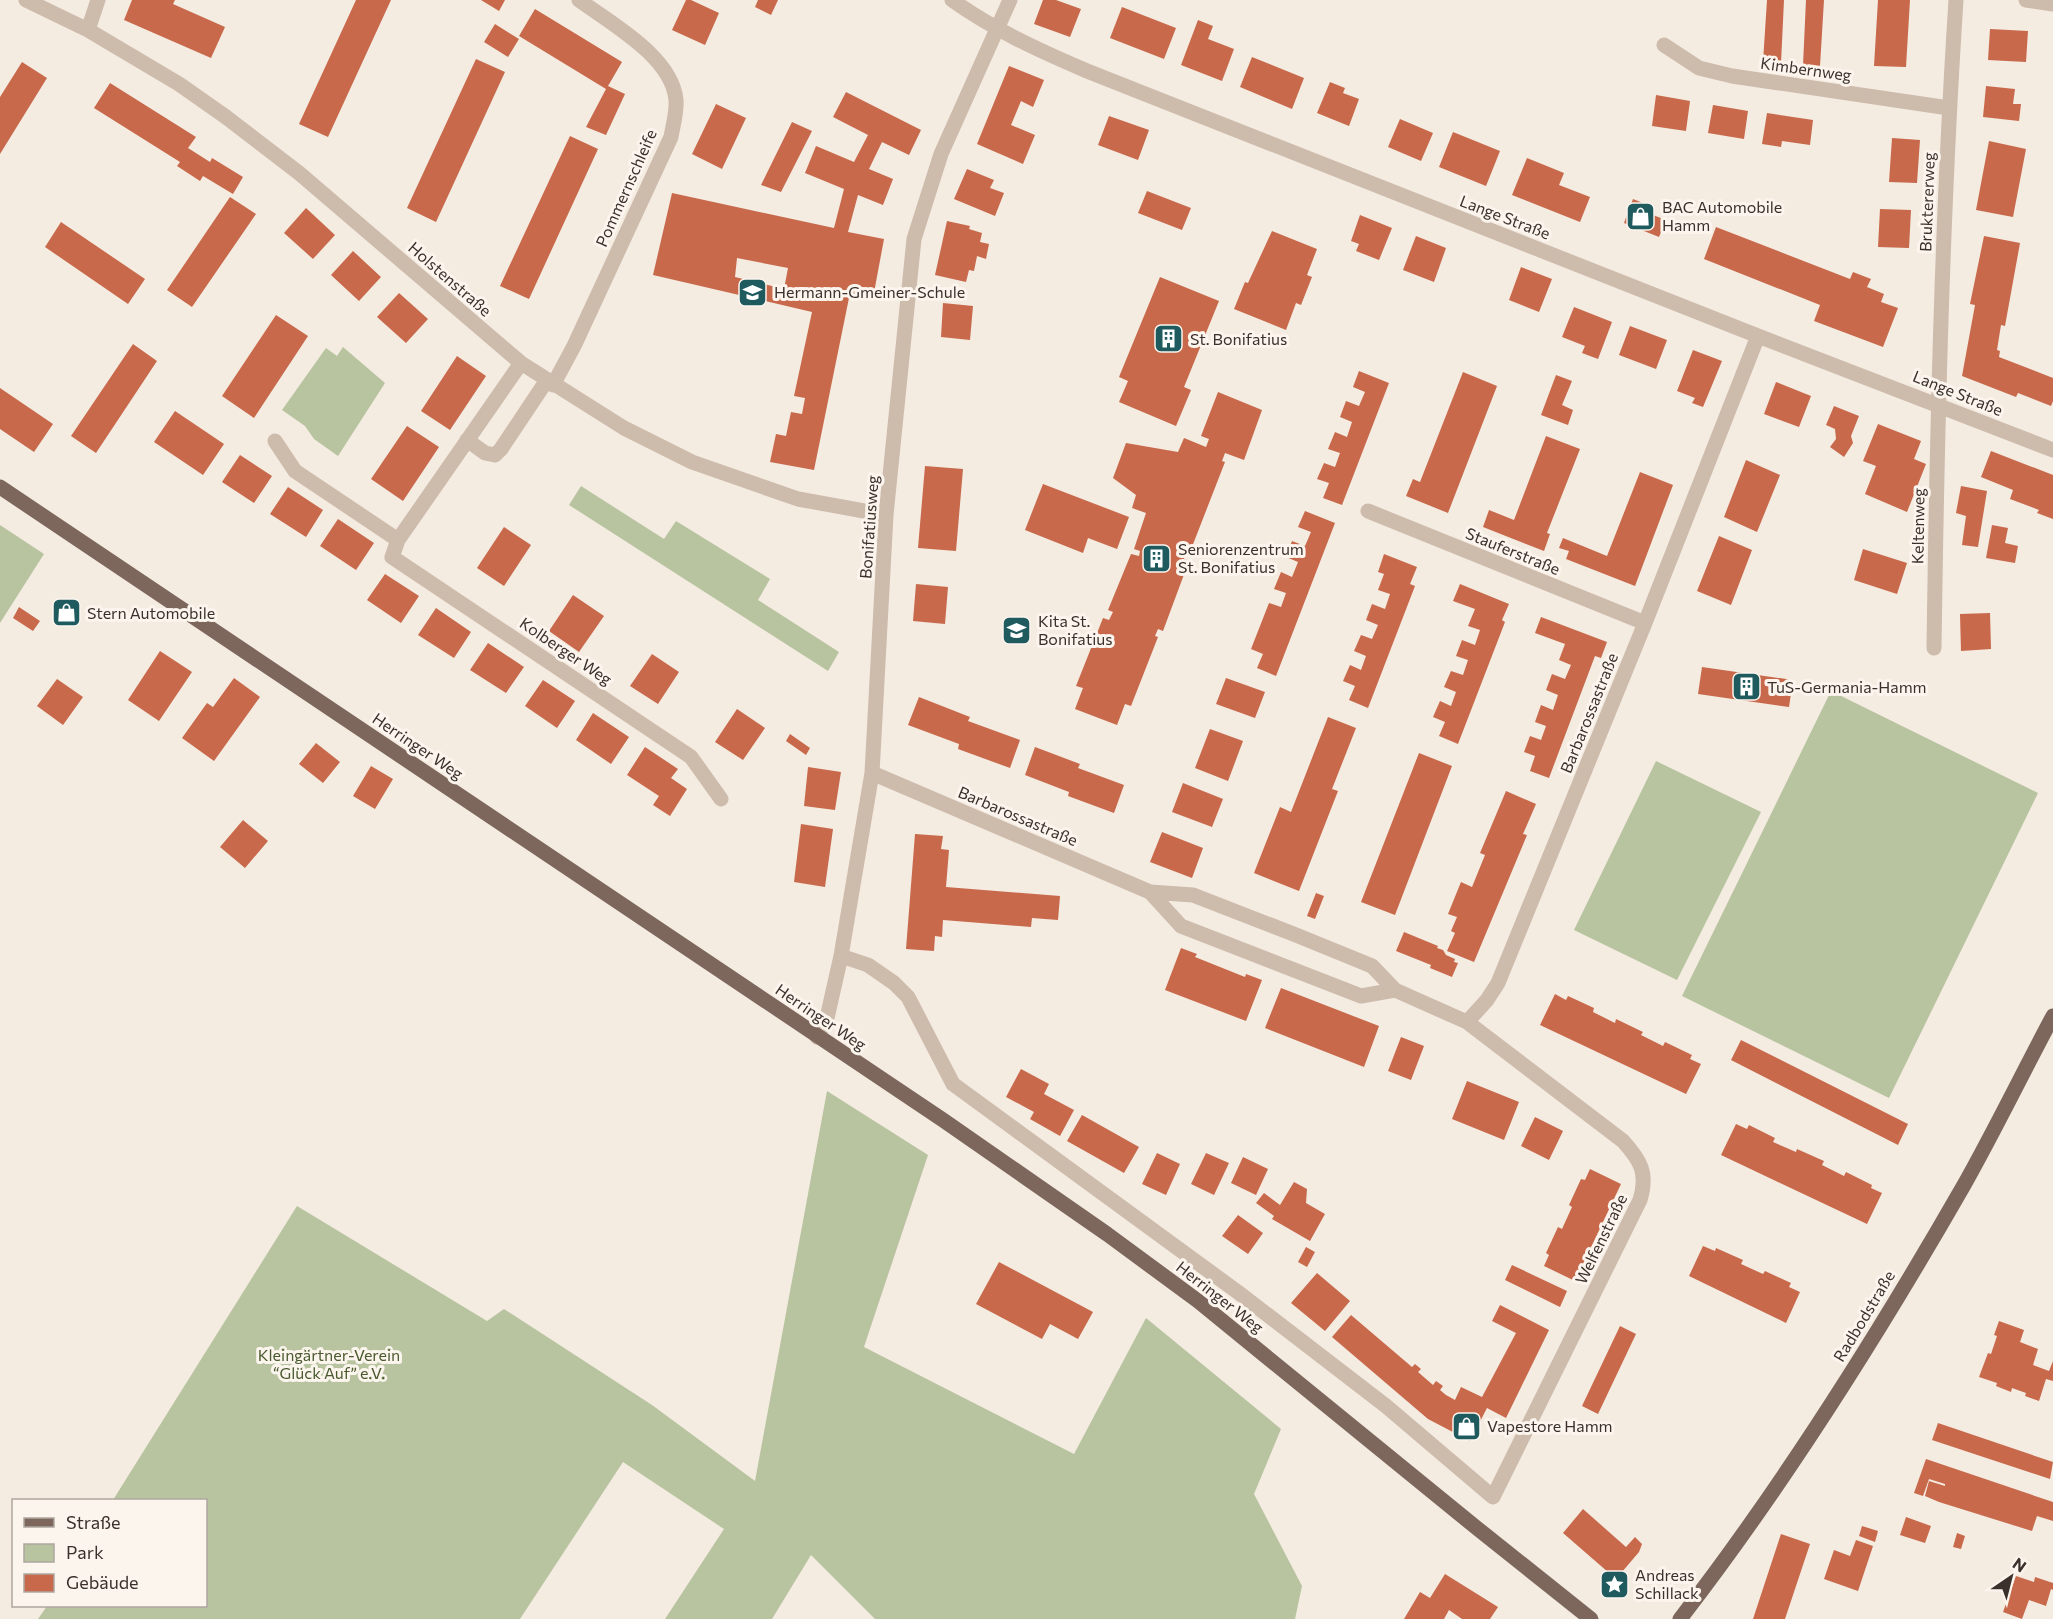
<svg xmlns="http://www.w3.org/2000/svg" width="2053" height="1619" viewBox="0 0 2053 1619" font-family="Commissioner,sans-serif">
	<rect width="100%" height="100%" fill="#f4ebe1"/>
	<path fill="#b8c4a0" d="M343,347L385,383L338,456L314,439L305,426L282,410L326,348L337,356Z
		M581,486L664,539L676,521L770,579L758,600L839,652L828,671L569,505Z
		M0,525L44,554L0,623Z
		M1831,691L2038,793L1889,1098L1682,996Z
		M1656,761L1761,812L1677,980L1574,930Z
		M827,1091L928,1155L864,1347L1074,1454L1146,1318L1281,1429L1254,1494L1302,1586L1295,1619H875L811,1555L772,1619H665L724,1529L623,1462L520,1619H38L47,1606H206V1500H113L297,1206L487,1321L504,1309L652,1405L755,1481Z"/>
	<path fill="#c8694b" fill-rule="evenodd" d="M132,0H175L173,4L225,27L211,58L124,20Z
		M356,0H391L328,137L299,124Z
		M481,0H505L499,11Z
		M686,0H691L719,13L705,45L672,30Z
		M758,0H778L771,15L755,7Z
		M1043,0H1056L1081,9L1070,37L1034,24Z
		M1767,0H1784L1781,63L1763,62Z
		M1806,0H1824L1820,66L1803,65Z
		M1878,0H1910L1906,67L1874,66Z
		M1122,7L1176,28L1164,59L1110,38Z
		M535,9L622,62L608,86L625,94L606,135L586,127L606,89L519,36Z
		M1198,20L1213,26L1208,39L1234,49L1222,81L1181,65Z
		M495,24L519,39L508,57L484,42Z
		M1990,29L2028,31L2026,62L1988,60Z
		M1252,57L1304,78L1292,109L1240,87Z
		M476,59L505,72L436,222L407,208Z
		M22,62L47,78L0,154V97Z
		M1009,66L1044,80L1033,107L1021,101L1011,125L1035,135L1023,164L977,144Z
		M1330,82L1345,88L1343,93L1359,99L1349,126L1317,113Z
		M110,83L196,137L188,148L210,162L212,158L243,177L233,194L203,176L200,181L177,166L180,162L94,108Z
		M1986,86L2015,89L2013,104H2021L2019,121L1983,117Z
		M846,92L921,130L909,155L882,142L869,169L893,179L883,205L858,195L848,232L884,239L873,298L850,293L814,470L770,462L776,434L786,436L791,412L802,414L805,398L794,396L812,312L653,275L672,193L834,228L844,189L805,173L816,146L854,162L868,135L833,117ZM737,258L788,268L784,289L735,277Z
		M1656,95L1690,101L1686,131L1652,126Z
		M716,104L746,118L722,169L692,154Z
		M1713,105L1748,111L1744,139L1708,133Z
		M1767,113L1813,120L1810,145L1782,141L1781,147L1762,144Z
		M1109,116L1149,130L1138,160L1098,145Z
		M1400,119L1433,133L1421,161L1388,147Z
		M792,122L812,131L781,192L761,185Z
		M1453,132L1500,151L1486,186L1439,167Z
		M570,136L598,149L529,299L500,286Z
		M1892,138L1920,140L1917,183L1889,182Z
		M1989,141L2026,149L2013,217L1976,210Z
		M1527,158L1564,173L1559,185L1590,197L1580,222L1512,195Z
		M967,169L994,180L990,188L1004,193L995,216L954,199Z
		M1147,191L1191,208L1182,230L1138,213Z
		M230,197L256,214L192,307L167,290Z
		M1633,199L1648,205L1645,212L1666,220L1659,237L1624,223Z
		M306,208L335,235L313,259L284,233Z
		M1880,209L1911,210L1909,248L1878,247Z
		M1360,215L1392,228L1379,260L1356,251L1359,244L1351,241Z
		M947,221L970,226L969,229L982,233L980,242L989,244L986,259L977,256L974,271L969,270L966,282L935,275Z
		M61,222L145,279L128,304L45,247Z
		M1716,227L1850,279L1853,272L1871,279L1867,287L1884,294L1881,302L1898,308L1883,347L1814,321L1820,305L1704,259Z
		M1272,231L1317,249L1307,275L1312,277L1301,305L1296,303L1286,330L1234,309L1245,282L1248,283Z
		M1416,236L1446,248L1434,282L1403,270Z
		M1984,236L2020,243L2005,326L2001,325L1997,350L2000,351L1999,357L2053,378V401L2051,406L2018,393L2016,397L1962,376L1975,305L1970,304Z
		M353,251L381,277L359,301L331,275Z
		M1521,267L1552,279L1539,312L1509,300Z
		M1160,277L1219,301L1184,387L1191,390L1176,426L1119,402L1128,381L1119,377Z
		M399,293L428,319L406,343L377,317Z
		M943,303L973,306L970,340L941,337Z
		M1574,307L1612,322L1598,359L1582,353L1585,346L1562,337Z
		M276,315L308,336L254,418L222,396Z
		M1630,326L1667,340L1656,369L1619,355Z
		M133,344L157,361L96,453L71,436Z
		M1693,350L1722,361L1703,407L1692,403L1695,398L1677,391Z
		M457,356L486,376L450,430L421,411Z
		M1359,371L1389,383L1342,505L1323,498L1329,483L1317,479L1324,463L1335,467L1340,453L1328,449L1335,432L1347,437L1352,422L1340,417L1346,401L1359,406L1365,392L1353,387Z
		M1463,372L1497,386L1448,513L1406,496L1413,479L1420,482Z
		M1556,375L1572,381L1562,405L1573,410L1568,425L1541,415Z
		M1776,382L1811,396L1799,427L1764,414Z
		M0,388L53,424L34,452L0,429Z
		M1218,392L1262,410L1244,460L1225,453L1222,461L1225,462L1190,552L1186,550L1184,559L1189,561L1163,631L1158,629L1155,636L1158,637L1131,706L1125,704L1117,725L1075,709L1083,688L1076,686L1103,618L1109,620L1113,612L1108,610L1131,554L1139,556L1140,551L1134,549L1146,513L1132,508L1136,495L1113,478L1126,443L1178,452L1184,438L1206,447L1209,439L1201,436Z
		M1834,406L1859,416L1851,436L1853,443L1844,457L1830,447L1836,439L1835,429L1826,425Z
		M175,411L224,444L203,475L154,442Z
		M1878,424L1921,441L1914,459L1926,464L1907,512L1865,494L1876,466L1863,461Z
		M407,426L439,447L403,501L371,479Z
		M1546,436L1580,449L1547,533L1550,534L1544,551L1483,527L1489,510L1514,520Z
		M1991,451L2053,475V519L2037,513L2039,510L2010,499L2013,490L1981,477Z
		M240,455L272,476L254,503L222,482Z
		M1746,460L1780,475L1757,532L1724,517Z
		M925,466L963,469L956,551L918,548Z
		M1640,472L1673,485L1635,586L1566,559L1569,551L1559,548L1563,538L1607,556Z
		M1043,484L1129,517L1117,549L1088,538L1083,553L1025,530Z
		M1961,486L1987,491L1978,547L1962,545L1966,516L1956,513Z
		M288,487L323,510L306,537L270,514Z
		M1305,511L1335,523L1276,676L1257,668L1263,654L1251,649L1269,603L1281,607L1286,593L1274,589L1281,572L1292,577L1298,562L1286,557L1292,541L1305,546L1311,532L1298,527Z
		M338,519L374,543L356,570L320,546Z
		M1992,525L2008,528L2005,543L2018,546L2015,563L1986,558Z
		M504,527L531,545L504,586L477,568Z
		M1719,536L1752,550L1731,605L1697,591Z
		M1863,549L1907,563L1897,594L1854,580Z
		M1384,554L1417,567L1410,584L1415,586L1368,708L1349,700L1355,686L1343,681L1350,665L1361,670L1366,656L1354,651L1361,635L1372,639L1378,625L1366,620L1372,604L1385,609L1390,594L1378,590L1384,574L1378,572Z
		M385,574L419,596L401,623L367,600Z
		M916,584L948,587L945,624L913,621Z
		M1460,584L1509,604L1502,620L1505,622L1458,744L1439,736L1445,722L1433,717L1440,701L1451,706L1456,692L1444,687L1451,671L1463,675L1468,660L1456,656L1462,640L1475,645L1480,630L1468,626L1475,609L1453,601Z
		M573,595L604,616L579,652L549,631Z
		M19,607L40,621L33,631L13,618Z
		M436,608L471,632L454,658L418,635Z
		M1990,613L1991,649L1961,651L1960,614Z
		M1541,617L1607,642L1601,658L1595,656L1549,778L1530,771L1535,756L1524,752L1530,736L1541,740L1546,726L1535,722L1541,705L1553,710L1558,695L1546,690L1552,674L1565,679L1571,665L1559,660L1565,644L1535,633Z
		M488,643L524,667L506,693L470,670Z
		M160,651L192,672L159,721L128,700Z
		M652,654L679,672L658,704L630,686Z
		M1702,667L1793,680L1789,707L1698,694Z
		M234,678L260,697L214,761L182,738L207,703L213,707Z
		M1226,678L1265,692L1255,718L1216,704Z
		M57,679L83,697L63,725L37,706Z
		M543,680L575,701L557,728L525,706Z
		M919,697L970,717L968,721L1020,740L1010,768L958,749L959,744L908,725Z
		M737,709L765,728L743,760L715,742Z
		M593,713L629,737L611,764L576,740Z
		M1328,717L1356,728L1332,789L1338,791L1299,891L1254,873L1280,807L1291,812Z
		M1210,729L1243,741L1228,781L1195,768Z
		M790,734L810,748L806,755L786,741Z
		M316,743L340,762L323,783L299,764Z
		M645,747L678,769L671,778L687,789L670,816L653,805L659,796L627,775Z
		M1035,747L1080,764L1078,768L1124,785L1114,813L1068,796L1069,792L1025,775Z
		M1419,753L1452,766L1395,915L1361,902Z
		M371,766L393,779L375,809L353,796Z
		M808,767L841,772L835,810L804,806Z
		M1183,783L1223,799L1212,827L1172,812Z
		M1506,791L1536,804L1523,834L1527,835L1474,962L1447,951L1455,933L1451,931L1457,917L1448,914L1461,882L1472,887L1485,855L1480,853Z
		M243,820L268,841L245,868L220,847Z
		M801,824L833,829L825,887L794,882Z
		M1162,832L1203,848L1192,878L1150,862Z
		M915,834L943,836L941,849L949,850L946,887L1060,896L1058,920L1032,918L1031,927L943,920L942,937L935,936L934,951L906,949Z
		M1316,893L1324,896L1315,919L1307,916Z
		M1404,932L1438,946L1437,948L1443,950L1446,955L1455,959L1454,962L1458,963L1452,977L1430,968L1431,965L1396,951Z
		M1181,948L1197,954L1195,957L1245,977L1246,974L1262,980L1246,1021L1165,990Z
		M1281,988L1379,1026L1364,1067L1265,1028Z
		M1555,994L1566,1000L1568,996L1594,1008L1593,1012L1615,1023L1616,1019L1643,1032L1641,1035L1663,1046L1665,1042L1692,1055L1690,1059L1701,1064L1686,1094L1540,1025Z
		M1401,1037L1424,1046L1411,1080L1388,1071Z
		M1741,1040L1908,1124L1898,1145L1731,1060Z
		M1021,1069L1049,1084L1044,1094L1074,1110L1060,1136L1030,1119L1034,1112L1006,1097Z
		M1467,1081L1519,1102L1504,1140L1452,1119Z
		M1082,1115L1139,1147L1124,1173L1067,1141Z
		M1535,1117L1563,1131L1549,1160L1521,1146Z
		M1736,1124L1747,1129L1749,1125L1775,1138L1773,1142L1796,1152L1797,1149L1824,1161L1822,1165L1844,1176L1846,1172L1872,1185L1871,1188L1882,1193L1867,1224L1721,1155Z
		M1157,1153L1180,1164L1166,1195L1142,1184Z
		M1206,1153L1229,1163L1214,1195L1191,1184Z
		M1243,1157L1268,1169L1256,1195L1231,1183Z
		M1590,1169L1621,1184L1575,1281L1544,1266L1549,1255L1546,1253L1558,1227L1562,1229L1572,1207L1569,1205L1581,1179L1585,1180Z
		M1294,1182L1307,1189L1306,1203L1325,1214L1310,1241L1272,1219L1274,1216L1256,1203L1264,1193L1280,1205Z
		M1238,1215L1263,1233L1248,1254L1222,1236Z
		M1703,1246L1715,1251L1716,1248L1743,1260L1741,1264L1763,1274L1765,1271L1791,1283L1789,1287L1800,1292L1786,1323L1689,1276Z
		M1306,1247L1315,1252L1307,1267L1298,1262Z
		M999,1262L1093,1312L1078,1339L1050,1324L1042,1339L976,1304Z
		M1512,1265L1567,1291L1560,1307L1505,1280Z
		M1317,1273L1350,1301L1325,1331L1291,1303Z
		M1500,1305L1549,1330L1506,1418L1487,1408L1470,1441L1428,1419L1332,1337L1351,1315L1412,1367L1415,1364L1421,1369L1418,1372L1433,1385L1436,1381L1443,1386L1440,1390L1446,1395L1455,1400L1461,1387L1482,1397L1516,1333L1492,1321Z
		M1999,1321L2024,1330L2020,1342L2038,1349L2033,1365L2049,1371L2053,1361V1381L2046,1379L2039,1401L2025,1396L2026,1393L2012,1388L2011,1392L1996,1386L1997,1383L1979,1377L1988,1353L1991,1354L1997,1336L1994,1335Z
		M1620,1326L1636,1334L1598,1414L1582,1406Z
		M1938,1423L2053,1462L2050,1479L1932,1440Z
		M1926,1459L2053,1502V1521L2037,1516L2032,1531L1939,1502L1925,1496L1929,1481L1945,1486V1484L1929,1479L1923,1496L1914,1493Z
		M1583,1509L1626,1547L1635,1537L1642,1544L1639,1552L1616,1579L1563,1533Z
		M1906,1517L1931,1526L1925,1543L1900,1535Z
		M1862,1526L1878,1531L1875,1542L1859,1536Z
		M1957,1533L1965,1536L1961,1549L1953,1547Z
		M1781,1534L1810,1544L1785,1619H1753Z
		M1856,1540L1873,1546L1858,1591L1824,1579L1834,1550L1850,1556Z
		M1445,1574L1498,1607L1490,1619H1462L1449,1610L1444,1619H1404L1420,1592L1430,1598Z
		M2016,1576L2034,1582L2035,1577L2053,1583V1590L2051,1589L2046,1606L2029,1600L2022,1619L2003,1612Z"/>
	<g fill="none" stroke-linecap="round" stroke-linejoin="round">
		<path stroke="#cdbbac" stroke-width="15" d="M26,0L88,30L179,84L226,117L299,173L521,363L624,428L692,462L798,499L886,515
			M952,0C994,30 1040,51 1087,71L1758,336L2053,450
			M2026,0L2053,4
			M88,30L98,0
			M1664,45L1699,68L1732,76L1949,108
			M521,363L398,540L392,557L691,757L721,799
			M553,385L574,346L671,137C673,125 677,112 676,100C672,57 612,24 579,0
			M467,440L485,453L495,455L501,449L547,380
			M275,441L295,471L398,540
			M1368,511L1645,623
			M1934,648C1937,432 1942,216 1956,0
			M872,773L1150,892
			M1150,892L1193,895L1296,935L1372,966L1395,990L1361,996L1181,926Z
			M841,956L868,965L894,983L908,997L953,1084L1239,1293L1386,1406L1493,1497L1640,1200C1648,1173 1641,1161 1623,1141L1467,1022L1395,990
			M1467,1022L1487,1000L1498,983L1645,623L1758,336
			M817,1037L827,1018L841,956L872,773L886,515L914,239L941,154L1010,0"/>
		<path stroke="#7d675c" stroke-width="15" d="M0,487L943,1120L1107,1234L1198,1301L1478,1529L1591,1619
			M1680,1619C1786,1482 1878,1335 1964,1185C1995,1130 2023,1072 2053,1016"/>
	</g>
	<defs>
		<symbol id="shop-square" viewBox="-11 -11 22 22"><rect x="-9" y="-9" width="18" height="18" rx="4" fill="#1f5a5e" stroke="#fbf5ee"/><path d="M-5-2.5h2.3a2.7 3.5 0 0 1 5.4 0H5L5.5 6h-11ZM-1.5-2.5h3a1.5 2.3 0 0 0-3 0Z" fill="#fff"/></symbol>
		<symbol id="school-square" viewBox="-11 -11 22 22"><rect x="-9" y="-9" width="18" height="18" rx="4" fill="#1f5a5e" stroke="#fbf5ee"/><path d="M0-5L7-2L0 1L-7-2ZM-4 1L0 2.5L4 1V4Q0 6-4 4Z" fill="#fff"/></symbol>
		<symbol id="building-square" viewBox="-11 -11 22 22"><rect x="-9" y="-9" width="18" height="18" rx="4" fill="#1f5a5e" stroke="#fbf5ee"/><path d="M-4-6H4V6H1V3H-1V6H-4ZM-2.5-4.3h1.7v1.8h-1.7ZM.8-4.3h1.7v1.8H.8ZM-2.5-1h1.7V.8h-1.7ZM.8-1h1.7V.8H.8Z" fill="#fff"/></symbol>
		<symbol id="sight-square" viewBox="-11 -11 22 22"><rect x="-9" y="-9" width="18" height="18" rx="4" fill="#1f5a5e" stroke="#fbf5ee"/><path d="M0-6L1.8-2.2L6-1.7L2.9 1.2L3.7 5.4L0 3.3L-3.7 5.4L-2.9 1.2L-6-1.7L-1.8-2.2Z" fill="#fff"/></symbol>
	</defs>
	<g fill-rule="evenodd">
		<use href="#shop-square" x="1624" y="200" width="33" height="33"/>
		<use href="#school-square" x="736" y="276" width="33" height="33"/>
		<use href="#building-square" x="1152" y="322" width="33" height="33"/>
		<use href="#building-square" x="1140" y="542" width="33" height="33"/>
		<use href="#shop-square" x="50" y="596" width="33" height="33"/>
		<use href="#school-square" x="1000" y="614" width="33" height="33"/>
		<use href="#building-square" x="1730" y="670" width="33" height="33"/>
		<use href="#shop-square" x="1450" y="1410" width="33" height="33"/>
		<use href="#sight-square" x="1598" y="1568" width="33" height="33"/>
	</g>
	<g text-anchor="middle" stroke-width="6" stroke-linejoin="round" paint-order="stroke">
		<g font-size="16" fill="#3b302b" stroke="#fbf5ee">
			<text transform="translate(1806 69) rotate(8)" y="6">Kimbernweg</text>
			<text transform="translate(626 188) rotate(-66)" y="6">Pommernschleife</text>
			<text transform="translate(1927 202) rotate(-88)" y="6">Bruktererweg</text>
			<text transform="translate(1505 217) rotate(21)" y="6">Lange Straße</text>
			<text transform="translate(450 279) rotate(41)" y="6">Holstenstraße</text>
			<text transform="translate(1958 393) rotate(22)" y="6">Lange Straße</text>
			<text transform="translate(1918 526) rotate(-89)" y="6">Keltenweg</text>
			<text transform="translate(869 527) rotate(-86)" y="6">Bonifatiusweg</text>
			<text transform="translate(1513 551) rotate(22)" y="6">Stauferstraße</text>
			<text transform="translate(566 651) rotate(34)" y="6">Kolberger Weg</text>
			<text transform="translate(1589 713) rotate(-68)" y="6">Barbarossastraße</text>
			<text transform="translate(418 746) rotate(34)" y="6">Herringer Weg</text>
			<text transform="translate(1018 816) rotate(23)" y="6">Barbarossastraße</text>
			<text transform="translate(821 1017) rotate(34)" y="6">Herringer Weg</text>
			<text transform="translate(1601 1239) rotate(-64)" y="6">Welfenstraße</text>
			<text transform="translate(1220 1297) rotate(38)" y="6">Herringer Weg</text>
			<text transform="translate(1864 1316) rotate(-59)" y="6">Radbodstraße</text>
		</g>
		<g font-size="16" fill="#3b302b" stroke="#fbf5ee" text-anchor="start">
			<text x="1662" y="213">BAC Automobile<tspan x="1662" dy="18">Hamm</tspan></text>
			<text x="774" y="298">Hermann-Gmeiner-Schule</text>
			<text x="1190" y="345">St. Bonifatius</text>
			<text x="1178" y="555">Seniorenzentrum<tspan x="1178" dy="18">St. Bonifatius</tspan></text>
			<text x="87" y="619">Stern Automobile</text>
			<text x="1038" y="627">Kita St.<tspan x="1038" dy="18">Bonifatius</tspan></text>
			<text x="1767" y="693">TuS-Germania-Hamm</text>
			<text x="1487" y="1432">Vapestore Hamm</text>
			<text x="1635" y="1581">Andreas<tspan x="1635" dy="18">Schillack</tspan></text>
		</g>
		<g font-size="16" fill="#4a5a2e" stroke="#fbf5ee">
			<text x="329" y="1361">Kleingärtner-Verein<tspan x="329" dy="18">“Glück Auf” e.V.</tspan></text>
		</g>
	</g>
	<rect x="12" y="1499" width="195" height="108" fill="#fbf5ee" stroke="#aea6a0" stroke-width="1.5"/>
	<rect x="24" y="1518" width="30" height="9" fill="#7d675c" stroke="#aea6a0" stroke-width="1.5"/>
	<text x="66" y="1529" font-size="18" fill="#3b302b">Straße</text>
	<rect x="24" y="1544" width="30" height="18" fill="#b8c4a0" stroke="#aea6a0" stroke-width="1.5"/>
	<text x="66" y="1559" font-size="18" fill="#3b302b">Park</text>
	<rect x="24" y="1574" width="30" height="18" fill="#c8694b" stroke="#aea6a0" stroke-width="1.5"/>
	<text x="66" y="1589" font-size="18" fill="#3b302b">Gebäude</text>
	<g transform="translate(2011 1577) rotate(35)" stroke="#fbf5ee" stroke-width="4.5" paint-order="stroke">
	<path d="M0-4.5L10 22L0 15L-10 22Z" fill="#3b302b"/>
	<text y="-9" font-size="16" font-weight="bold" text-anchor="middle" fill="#3b302b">N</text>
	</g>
</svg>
